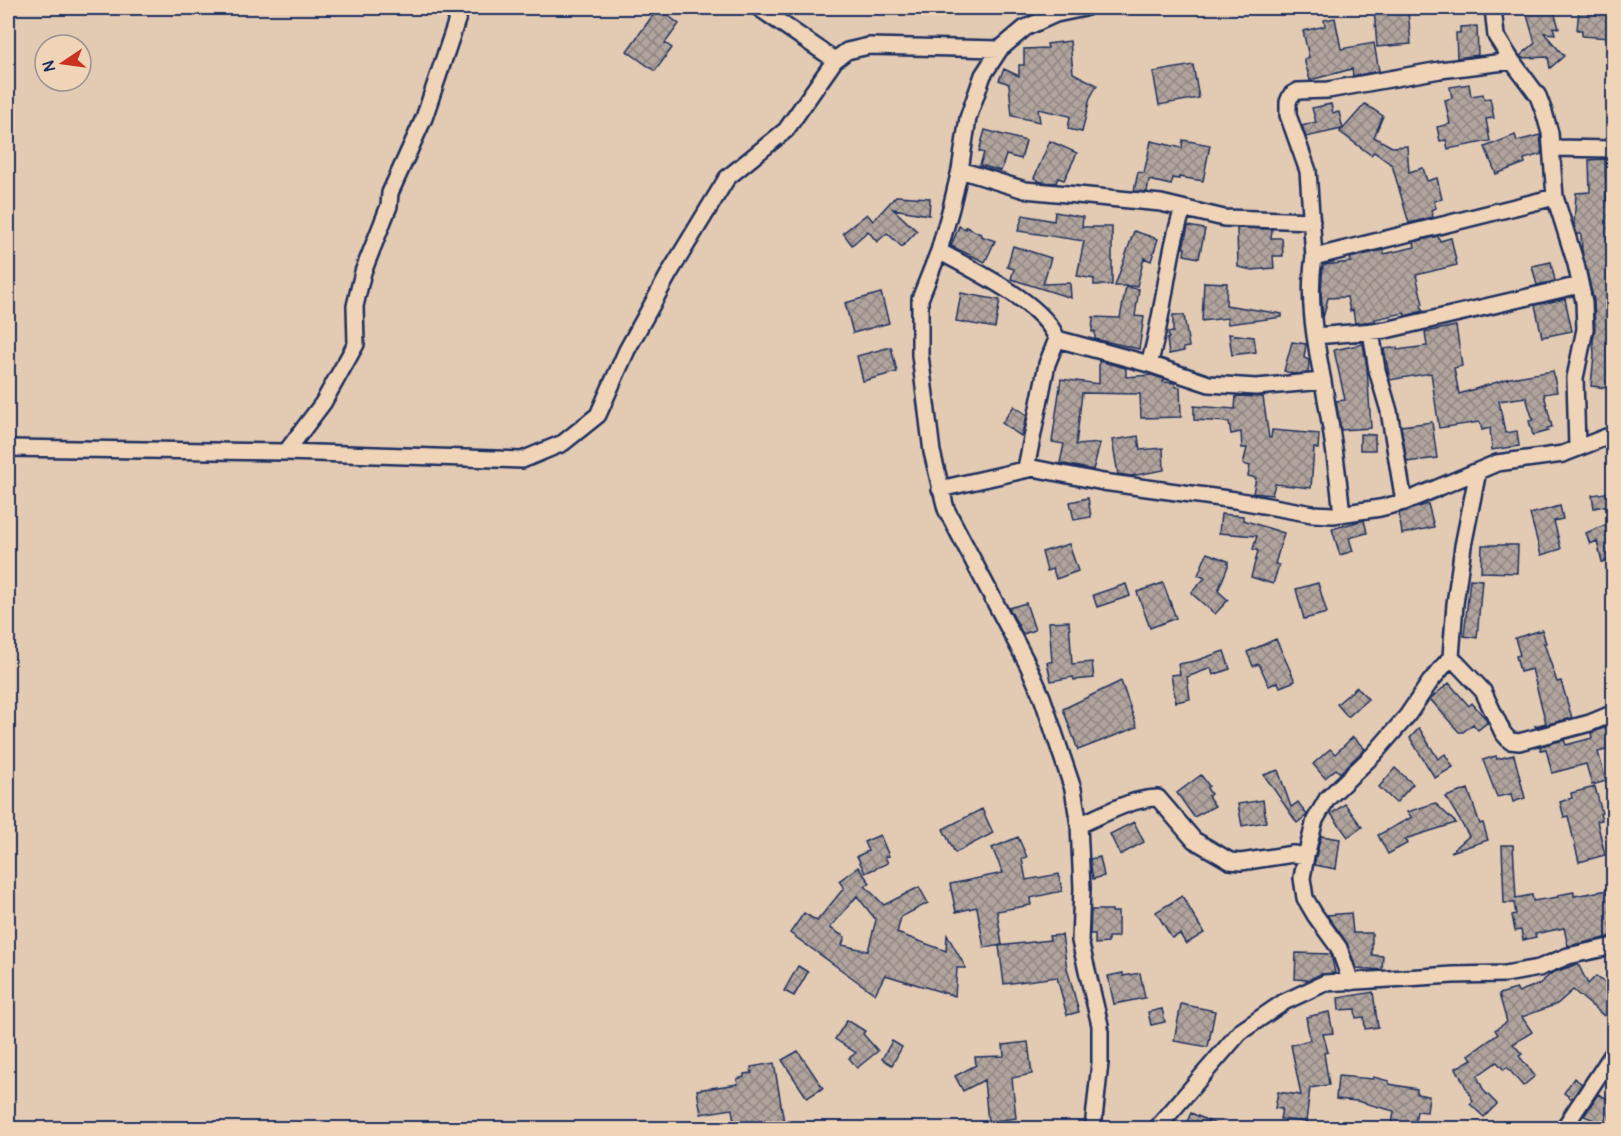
<svg xmlns="http://www.w3.org/2000/svg" width="1621" height="1136" viewBox="0 0 1621 1136" font-family="Pangolin,sans-serif">
	<defs>
		<pattern id="building-cross-hatch" width="8" height="8" patternUnits="userSpaceOnUse" patternTransform="scale(1.5)"><rect width="8" height="8" fill="#b1a49d"/><path d="M0 0l8 8M0 8l8-8" fill="none" stroke="#8f8683"/></pattern>
	</defs>
	<rect width="100%" height="100%" fill="#e3cab2"/>
	<filter id="ink" filterUnits="userSpaceOnUse"><feTurbulence type="fractalNoise" baseFrequency=".0167" numOctaves="2"/><feDisplacementMap in="SourceGraphic" scale="12" xChannelSelector="R" yChannelSelector="G"/><feConvolveMatrix kernelMatrix="1 2 1 2 8 2 1 2 1" color-interpolation-filters="sRGB"/></filter>
	<g filter="url(#ink)">
		<path fill="url(#building-cross-hatch)" stroke="#1b2f5e" stroke-width="1.5" fill-rule="evenodd" d="M658,8L679,24L665,43L672,48L655,71L627,51Z
			M1391,8V12L1408,11L1411,44L1377,47L1374,9Z
			M1525,8H1553L1559,28L1553,27L1555,34L1544,33L1564,56L1550,68L1548,57L1522,58L1520,56L1535,43Z
			M1582,8H1611V38L1582,36V30H1577L1579,9Z
			M1335,18L1341,49L1374,43L1379,71L1353,76L1352,69L1310,80L1304,59L1309,57L1303,31L1325,26L1324,20Z
			M1477,26L1478,55L1457,58L1456,33H1460V27Z
			M1070,41L1073,73L1097,85L1090,98L1082,132L1068,129L1070,116L1038,109L1040,122L1012,116L1009,84L999,80L1004,69L1019,76V65H1024V49L1048,48L1047,44Z
			M1193,65L1199,98L1159,105L1153,72Z
			M1469,84L1471,96L1483,94L1484,99L1490,98L1494,118L1486,119L1490,141L1448,149L1446,140L1440,141L1437,127L1450,124L1445,100L1452,98L1450,87Z
			M1331,104L1333,113L1339,112L1343,129L1365,104L1383,116L1374,137L1392,147L1407,146L1409,172L1423,168L1427,181L1437,178L1442,199L1434,201L1436,208L1431,210L1433,217L1409,223L1392,165L1374,152L1371,155L1340,132L1342,129L1306,137L1302,126L1316,122L1312,108Z
			M985,130L1026,141L1021,159L1006,155L1001,171L980,165L984,153L979,151Z
			M1515,135L1517,141L1540,135L1542,154L1524,159L1525,163L1496,174L1485,147Z
			M1183,140L1210,145L1203,181L1179,177V179L1173,178L1171,185L1149,180L1147,192L1134,191L1138,172L1144,173L1151,141L1182,148Z
			M1050,141L1077,153L1064,180L1058,178L1056,183L1041,182L1034,178Z
			M1605,159L1606,200H1614V230H1611L1614,264V389L1591,386L1594,354L1593,340L1595,329L1594,301L1582,251L1581,234H1577L1574,225L1576,193L1590,192L1589,160Z
			M896,196L930,198L929,215L893,209L917,231L902,247L887,233L877,242L868,231L852,245L843,233L867,214L873,221Z
			M1055,212L1083,217L1082,227H1112V285H1094V279L1077,276L1084,241L1018,231L1023,215L1054,221Z
			M959,226L966,229V227L981,234V236L995,241L985,262L951,246Z
			M1188,226L1205,229L1199,258L1184,255L1185,248H1183Z
			M1237,228L1272,229L1271,238H1282L1283,256H1273L1274,268L1252,270L1238,267Z
			M1134,231L1158,239L1151,261L1144,258L1137,286H1115Z
			M1438,236L1440,241L1451,238L1457,265L1416,275L1423,304L1421,305L1423,311L1405,316L1404,313L1375,319V321L1355,323L1353,310L1350,311L1347,297L1328,298L1323,318L1321,292L1323,265L1351,262L1350,258L1383,250L1384,254L1415,247L1414,242Z
			M1013,246L1051,258L1043,284L1070,283L1071,298L1011,279L1014,269L1007,267Z
			M1551,262L1555,281L1537,285L1532,266Z
			M1204,282L1227,283L1226,305L1282,314V317L1228,324L1227,318L1202,321Z
			M1126,287L1139,289L1135,316L1144,317L1139,349L1095,339V331L1092,332L1093,317L1120,318Z
			M881,293L889,323L853,333L845,303Z
			M961,293L1000,300L995,328L956,321Z
			M1565,299L1572,331L1542,337L1535,305Z
			M1173,315H1184L1189,347L1183,348L1184,351L1169,354L1167,339L1169,338L1168,333L1173,332Z
			M1456,326L1462,366L1454,368L1459,394L1510,378L1553,371L1557,392L1544,394L1552,427L1547,428L1548,431L1533,435L1529,421L1533,420L1526,397L1499,401L1505,433L1517,431L1519,446L1492,450L1490,428L1482,430L1480,422L1439,428L1431,373L1390,380L1384,349L1397,347V350L1427,346L1425,332Z
			M1229,334L1254,337L1256,352L1232,355Z
			M1292,342L1306,344L1304,358L1309,360L1308,373L1294,374L1284,371Z
			M1363,344L1367,368L1371,428L1341,430L1336,401L1345,400L1334,350Z
			M891,347L897,372L863,381L857,356Z
			M1099,361L1126,368V377L1151,375L1164,379L1163,382L1175,383L1176,387H1180L1181,417L1141,418L1140,394L1082,393L1076,445L1100,443L1093,470L1060,463L1064,444L1052,442L1061,379L1099,384Z
			M1236,396L1263,397L1269,438H1271L1272,430L1319,434L1318,449L1314,448L1311,488L1275,484L1272,495L1253,493L1256,478L1248,476L1250,466L1243,464L1247,448H1242L1241,432L1231,434L1229,422L1194,420V406L1235,409Z
			M1014,406L1027,415L1021,436L1002,423Z
			M1432,422L1437,458L1407,462L1401,426Z
			M1360,434L1375,435V450H1360Z
			M1138,436L1140,450L1163,448L1164,470L1131,476L1118,474L1112,440Z
			M1611,492L1614,504L1594,508L1592,495Z
			M1088,498L1091,517L1074,520L1070,502Z
			M1428,504L1434,527L1402,534L1399,513Z
			M1560,506L1563,519L1554,521L1561,549L1541,555L1530,514Z
			M1221,514L1243,516V520L1284,533L1275,564L1279,565L1273,584L1251,577L1258,551L1253,549L1257,536L1219,533Z
			M1364,520L1367,533L1349,538L1353,551L1340,555L1332,529Z
			M1605,525L1614,551V559L1602,562L1597,541L1590,544L1586,533Z
			M1069,544L1078,571L1056,579L1053,569L1047,571L1042,552Z
			M1482,545H1518L1517,573L1481,572Z
			M1207,553L1228,561V566L1218,591L1228,600L1215,614L1191,593L1205,578L1198,575Z
			M1470,579L1482,580L1477,638L1464,636Z
			M1163,583L1176,618L1150,628L1137,592Z
			M1318,583L1327,613L1304,619L1296,589Z
			M1126,584L1130,596L1097,607L1093,595Z
			M1026,603L1035,630L1023,634L1009,608Z
			M1069,621L1072,664L1092,662L1094,678L1074,680L1073,677L1051,681L1047,662H1052L1049,622Z
			M1542,630L1546,643H1544L1557,682L1561,681L1572,718L1536,727L1535,726L1546,723L1532,669L1520,672L1516,656L1520,655L1515,638Z
			M1276,639L1295,681L1280,687L1278,682L1269,686L1259,664L1253,666L1247,652Z
			M1224,651L1230,669L1213,675L1211,668L1187,677L1190,699L1176,702L1171,675L1180,674L1178,664L1195,661Z
			M1121,681L1137,727L1078,750L1063,709Z
			M1449,683L1469,706L1472,703L1486,719L1487,723L1478,730L1473,724L1463,732H1459L1430,699Z
			M1357,687L1368,699L1348,717L1337,704Z
			M1614,724V748L1598,752L1606,781L1592,785L1586,764L1552,773L1546,749L1541,750L1540,746L1564,740L1566,745L1592,738L1591,733Z
			M1419,728L1438,759L1445,754L1453,767L1435,778L1410,738Z
			M1353,737L1365,749L1340,773L1336,769L1325,778L1313,764L1330,749L1335,754Z
			M1514,755L1525,798L1513,802L1511,794L1497,797L1483,760L1496,756L1497,759Z
			M1395,768L1413,784L1396,803L1379,787Z
			M1278,770L1291,807L1298,802L1307,815L1297,823L1264,775Z
			M1201,775L1209,786L1207,788L1211,794L1208,796L1215,806L1194,817L1177,793Z
			M1595,787L1602,813L1600,814L1602,820L1597,821L1605,855L1579,862L1568,816L1564,817L1560,802L1572,798L1571,793Z
			M1468,789L1480,824L1483,823L1488,840L1451,852L1469,836L1446,797Z
			M1263,800L1266,822L1242,826L1238,804Z
			M1435,803L1456,823L1405,839L1408,843L1388,854L1378,835L1412,817L1407,812Z
			M1345,804L1362,827L1348,837L1331,814Z
			M982,809L993,833L955,853L943,829Z
			M1134,822L1144,842L1120,855L1110,834Z
			M880,835L889,856L885,857L888,863L865,873L857,856L868,851L864,842Z
			M1321,836L1340,839L1336,869L1314,865Z
			M1018,837L1027,857L1022,859L1026,880L1059,874L1062,891L1030,898L1031,905L997,911L1002,945L984,948L977,907L956,912L950,884L1003,873L992,848Z
			M1502,845H1513L1516,898L1532,895L1533,901L1558,897V895L1574,892V896L1614,889V936L1568,946L1564,928L1535,934L1536,937L1523,940L1521,930L1515,931L1512,915L1516,914L1514,903H1504Z
			M1100,857L1104,876L1093,879L1090,859Z
			M858,867L870,883L865,886L884,905L919,887L928,903L901,917L897,933L946,951L947,935L966,968H957L955,996L885,975L875,994L790,933L804,913L817,921L844,888L839,881ZM857,896L876,920L868,951L842,945L845,937L830,928Z
			M1182,896L1204,933L1186,944L1180,934L1172,938L1156,912Z
			M1091,910H1112V912H1118V937H1108V943L1095,944V934H1090Z
			M1351,913L1353,933H1372V955L1383,956L1382,970L1356,968L1347,943L1327,915Z
			M1062,935L1067,968L1079,1012L1067,1015L1057,977L1004,984L999,946L1050,940L1049,936Z
			M1296,953L1331,954L1335,973L1321,974L1308,980L1295,979Z
			M1578,964L1588,984L1596,976L1607,985L1614,978V1005L1604,1016L1573,990L1557,1004L1522,1017L1532,1032L1513,1044L1522,1054L1519,1056L1535,1076L1523,1086L1507,1067L1504,1070L1497,1062L1477,1076L1484,1091L1497,1104L1484,1117L1470,1104L1473,1101L1456,1068L1472,1059L1469,1055L1498,1034L1495,1030L1507,1022L1499,994L1517,989L1518,992L1539,984L1552,973Z
			M798,966L808,972L794,996L784,991Z
			M1123,973V976L1140,973L1145,998L1114,1004L1108,976Z
			M1373,992L1378,1027L1365,1029L1364,1017L1356,1018L1355,1009L1339,1010L1338,998Z
			M1181,1004L1215,1011L1208,1047L1174,1041Z
			M1162,1009L1165,1022L1151,1025L1148,1012Z
			M1329,1012L1333,1033L1323,1034L1328,1052L1324,1053L1329,1085L1310,1088L1306,1122L1280,1119L1282,1109L1275,1108L1278,1092L1301,1095L1291,1045L1310,1040L1306,1017Z
			M847,1020L865,1031L863,1034L878,1051L857,1068L849,1058L856,1053L835,1039Z
			M892,1041L902,1047L892,1065L882,1059Z
			M1028,1042L1032,1074L1012,1078L1016,1118L988,1122L984,1080L963,1091L955,1076L976,1065L975,1057L1004,1056L1003,1045Z
			M798,1051L823,1088L807,1098L782,1060Z
			M774,1063L785,1128H755V1126L735,1128L732,1109L701,1114L697,1090L738,1084L737,1079L744,1077V1074L752,1073L751,1067Z
			M1338,1076L1373,1079V1077L1389,1081V1084L1417,1089V1094L1429,1096L1427,1112L1417,1111L1414,1128L1392,1125L1394,1111L1357,1101L1336,1099Z
			M1574,1078L1582,1084L1572,1099L1564,1093Z
			M1598,1094L1614,1102V1128L1584,1116Z
			M1191,1113L1224,1128H1184Z"/>
		<g fill="none" stroke-linecap="round" stroke-linejoin="round">
			<defs>
				<path id="minor" d="M759,8L835,60
					M1085,8L1056,14L1025,28L1000,49L983,75L968,118L960,170L951,208L939,251L920,299V355L932,452L946,509L1028,665L1042,697L1073,789L1079,825L1082,888L1080,941L1100,1025V1063L1093,1128
					M1493,8L1496,36L1512,61L1538,96L1544,112L1550,133L1555,197L1576,264L1584,302L1585,329L1575,378L1577,447
					M1552,148L1614,149
					M960,170L1025,190L1161,203L1224,218L1312,221
					M939,251C972,270 1043,302 1057,339L1149,364L1209,384L1256,387L1323,381
					M1314,257L1308,171L1288,115V102L1291,95L1298,91L1328,90L1440,70L1512,61
					M1371,331L1377,370L1389,411L1404,502
					M1315,336L1386,330L1580,285
					M1149,364C1165,313 1166,259 1183,209
					M8,448L286,452L522,460L563,443L598,415L627,350L670,272L727,178L786,130L835,60L847,51L869,46L1000,49
					M286,452L323,403L356,344L355,306L363,272L389,206L390,193L424,118L461,8
					M1026,468L1047,364L1057,339
					M940,489L1033,468L1103,482L1235,500L1312,514L1333,515L1380,508L1404,502L1497,463L1563,454L1614,434
					M1342,514C1338,475 1333,437 1326,399C1318,352 1306,304 1314,257L1555,197
					M1451,657L1483,691L1503,733L1510,741L1519,742L1590,723L1614,713
					M1079,825C1103,815 1131,798 1158,798L1194,840L1230,861L1241,862L1293,854L1306,856
					M1351,982L1339,948L1315,915L1305,898L1302,878L1306,856L1315,820L1327,799L1374,754L1407,716L1430,682L1451,657L1455,604L1463,546L1478,471
					M1157,1128L1240,1032L1284,1002L1325,983L1453,975L1505,974L1539,968L1568,956L1614,946
					M1564,1128L1614,1052"/>
			</defs>
			<use href="#minor" stroke="#1b2f5e" stroke-width="20"/>
			<use href="#minor" stroke="#f0d4b7" stroke-width="15"/>
		</g>
	</g>
	<rect width="1621" height="1136" fill="none" stroke="#f0d4b7" stroke-width="30"/>
	<rect x="15" y="15" width="1591" height="1106" fill="none" stroke="#1b2f5e" stroke-width="2" filter="url(#ink)"/>
	<g transform="translate(63 63) rotate(257)"><circle r="28" fill="#f0d4b7" stroke="#9b9293" stroke-width="1.5"/>
	<path d="M0-4.5L10 22L0 15L-10 22Z" fill="#c8321e"/>
	<text y="-9" font-size="16" font-weight="bold" text-anchor="middle" fill="#1b2f5e">N</text>
	</g>
</svg>
